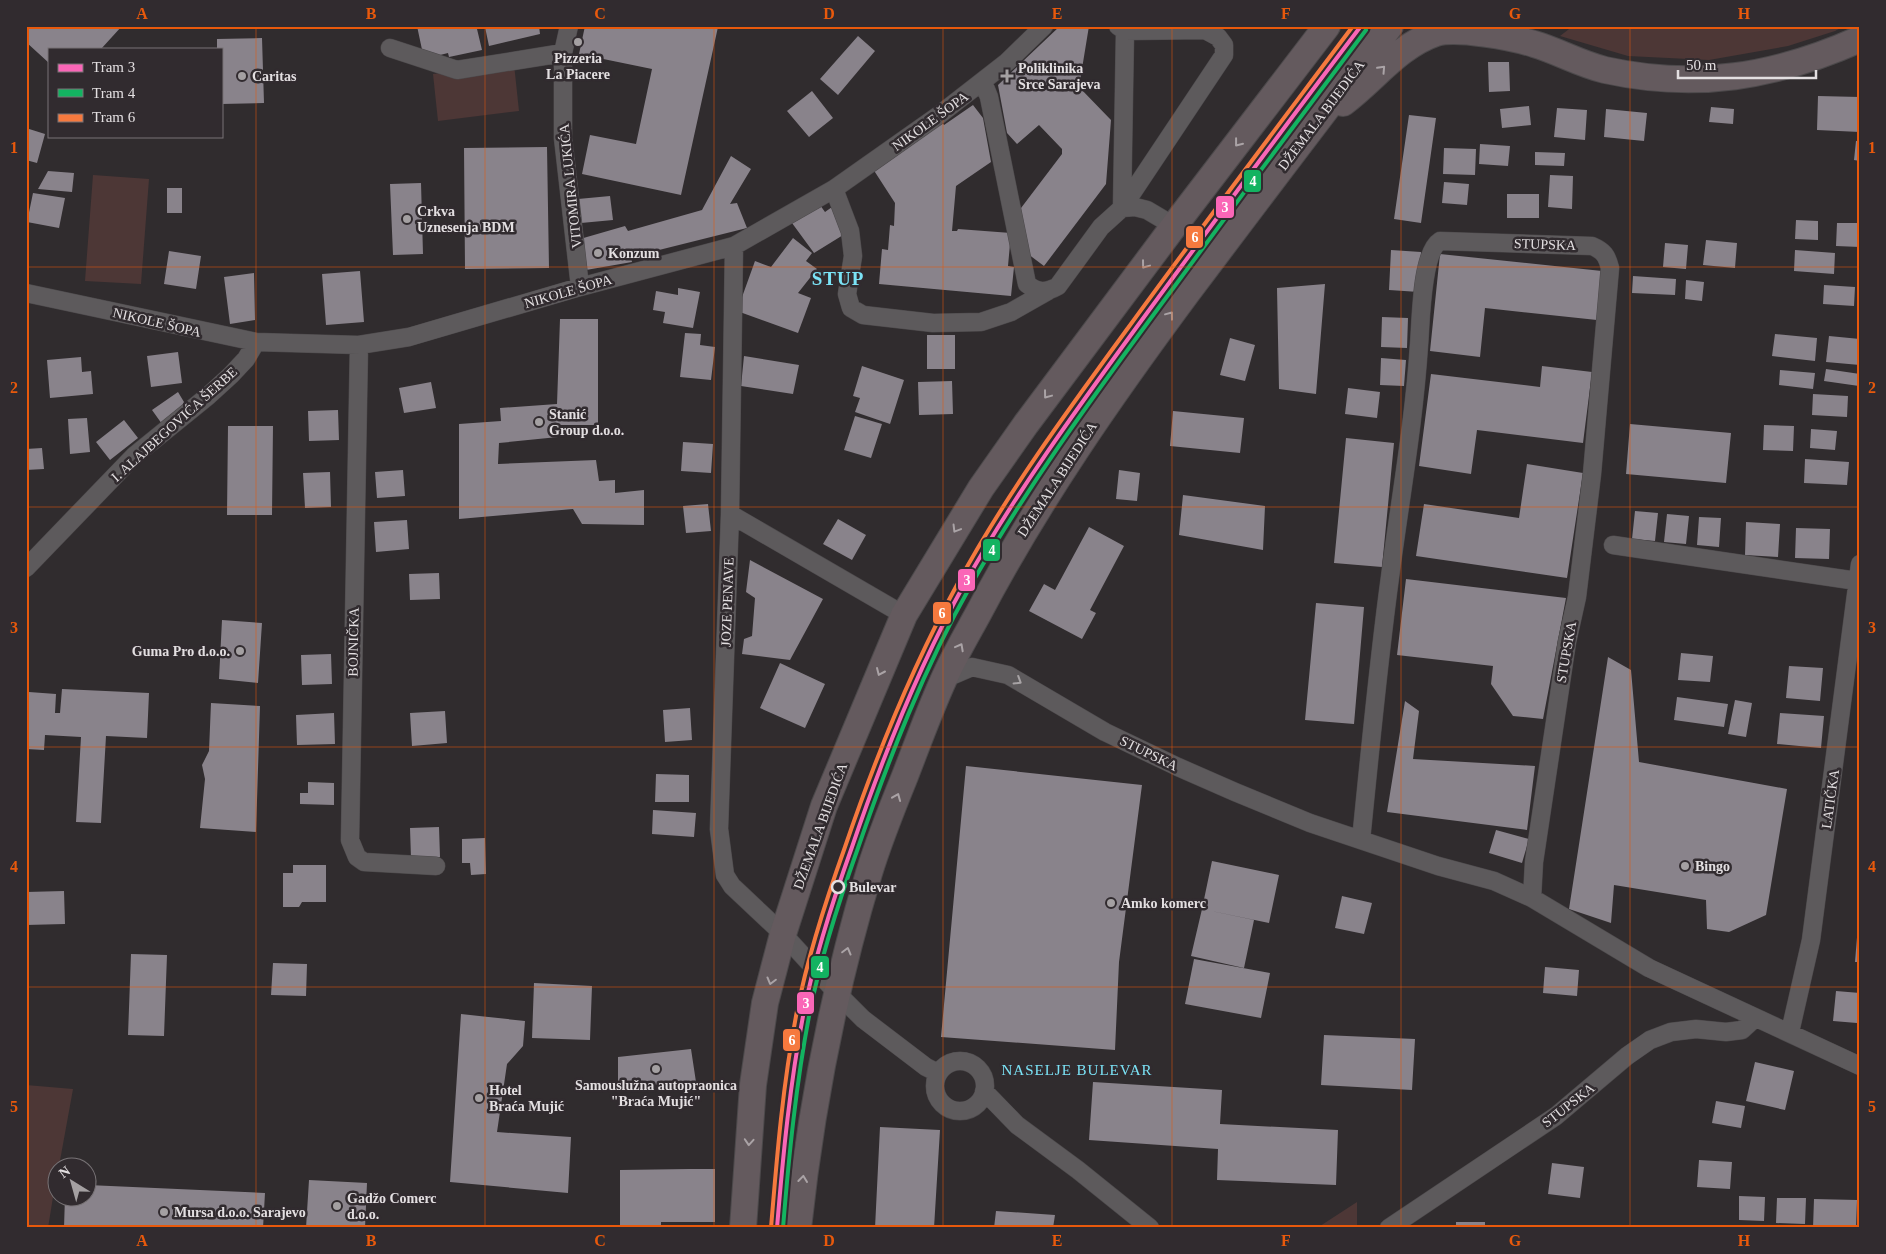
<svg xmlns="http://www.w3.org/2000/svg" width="1886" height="1254" viewBox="0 0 1886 1254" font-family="'Times New Roman',serif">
	<rect width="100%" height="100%" fill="#302c2e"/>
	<path fill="#4d3736" d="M1573,26H1844L1835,31L1788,46L1709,60L1628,56L1560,36Z
		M514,64L519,111L438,121L433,74Z
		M93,175L149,179L141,284L85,281Z
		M26,1085L73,1089L59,1166H58L48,1228H26Z
		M1357,1202V1228H1317Z"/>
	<path fill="#89838b" d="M26,26H122L101,49H49V63L26,42Z
		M417,26H539L540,34L489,46L485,27L477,29L482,50L449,57L448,53L424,59Z
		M585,26L718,27L681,195L582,174L590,135L636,144L652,69L579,54Z
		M1060,26H1089L1079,87L1111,120L1106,184L1044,266L1028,254L1018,212L1062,154V149L1039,125L1017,144L1007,133L998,85Z
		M858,36L875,51L838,95L820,79Z
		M262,38L264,103L221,104V49H217V39Z
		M1488,62H1509L1510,91L1489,92Z
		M812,91L833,118L809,137L787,111Z
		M1818,96L1860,97V132L1817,130Z
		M973,105L983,118L991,162L956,186L952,231H957L958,229L1011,233L1008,266L1014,267L1011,296L879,284L882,249L888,250L890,225L894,226L895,203L873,169L942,122L944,125Z
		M1529,106L1531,125L1502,128L1500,109Z
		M1711,107L1734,109L1733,124L1709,122Z
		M1557,108L1587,110L1585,140L1554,137Z
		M1606,109L1647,113L1644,141L1604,137Z
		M1409,115L1436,118L1421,223L1394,219Z
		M26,128L45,134L37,163L26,160Z
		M1856,141H1860V161L1854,160Z
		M1480,144L1510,146L1508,166L1479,164Z
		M547,147L549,268L465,269L464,148Z
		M1444,148L1476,149L1475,175L1443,174Z
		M1535,152L1565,153L1564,166L1535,165Z
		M731,156L751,169L730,204L737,203L747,228L631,257L632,262L586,270L580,239L625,226L628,231L702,210Z
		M48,171L74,173L72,192L38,189Z
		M1550,175L1573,176L1572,209L1548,207Z
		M1444,182L1469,184L1467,205L1442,203Z
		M421,183L423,254L393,255L390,184Z
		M167,188H182V213H167Z
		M33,193L65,198L59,228L27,222Z
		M1507,194H1539V218H1507Z
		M610,196L613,220L581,223L578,199Z
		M820,205L825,212L832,207L848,232L814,253L792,223Z
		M1796,220L1818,221V240L1795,239Z
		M1837,223H1860V247L1836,246Z
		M793,238L812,253L806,261L817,269L798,293L811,298L798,333L737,311L755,261L771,267Z
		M1706,240L1737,243L1735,268L1703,265Z
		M1665,243L1688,245L1686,269L1663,267Z
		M1391,250L1421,252L1419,292L1389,290Z
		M1795,250L1835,253L1834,274L1794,271Z
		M169,251L201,256L196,289L164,284Z
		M1440,254L1602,271L1597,320L1485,308L1480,357L1430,351Z
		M360,271L364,322L326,325L322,274Z
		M254,273L255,320L230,324L224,277Z
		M1633,276L1676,279L1675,295L1632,293Z
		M1686,280L1704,282L1702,301L1685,299Z
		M1325,284L1316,394L1279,389L1277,288Z
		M1824,285L1855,287L1854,306L1823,304Z
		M678,288L700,292L693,328L663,323L665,312L653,310L656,291L678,295Z
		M1382,317L1408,318L1407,348L1381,347Z
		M560,319H598V425H558V437L499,443L498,464L596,460L599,481L615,480V493L644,490V525L582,524L573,509L459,519V424L501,421L500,408L557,404Z
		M685,333L701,334L700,345L715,347L711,380L680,377Z
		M1775,334L1817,338L1815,361L1772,356Z
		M927,335H955V369H927Z
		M1829,336L1860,339V365L1826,362Z
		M1230,338L1255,345L1245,381L1220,375Z
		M178,352L182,383L151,387L147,356Z
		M744,356L799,365L793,394L741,386Z
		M81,357L82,372L91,371L93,394L50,398L47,360Z
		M1381,358L1406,360L1404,386L1380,385Z
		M862,366L904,380L890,424L855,412L860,398L853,396Z
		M1542,366L1592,372L1583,443L1477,430L1471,474L1419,466L1431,374L1540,387Z
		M1826,369L1860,374L1859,386L1824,381Z
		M1780,370L1815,373L1813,389L1779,385Z
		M952,381L953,414L919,415L918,382Z
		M431,382L436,408L404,413L399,388Z
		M1348,388L1380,392L1377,418L1345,414Z
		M178,392L187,407L162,424L152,410Z
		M1813,394L1848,396L1847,417L1812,415Z
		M338,410L339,440L309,441L308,411Z
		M1173,411L1244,418L1240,453L1170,446Z
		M855,416L882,424L871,458L844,450Z
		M87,418L90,452L70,454L68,419Z
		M124,420L138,438L110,460L96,442Z
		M1630,424L1731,433L1726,483L1626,474Z
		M1764,425L1794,426L1793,451L1763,450Z
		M228,426H273L272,515H227Z
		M1811,429L1837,431L1835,450L1810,448Z
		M1346,438L1394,443L1382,567L1334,563Z
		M683,442L713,444L711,473L681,471Z
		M42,448L44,469L26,470V449Z
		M1805,459L1849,462L1847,485L1804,483Z
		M1527,464L1583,473L1567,578L1416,556L1424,504L1519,518Z
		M403,470L405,496L377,498L375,472Z
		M1119,470L1140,473L1137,501L1116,499Z
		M330,472L331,507L305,508L303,473Z
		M1183,495L1265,506L1263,550L1179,535Z
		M708,504L711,531L686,533L683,506Z
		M1635,511L1658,513L1655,541L1632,539Z
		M1667,514L1689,516L1686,544L1664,542Z
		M1699,517L1721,518L1719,547L1697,545Z
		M838,519L866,535L852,560L823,544Z
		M407,520L409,549L376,552L374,522Z
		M1746,522L1780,524L1778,557L1745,555Z
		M1089,527L1124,546L1090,610L1096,613L1082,639L1029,611L1044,584L1055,590Z
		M1796,528L1830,529L1829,559L1795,558Z
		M750,560L823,599L790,660L742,654L744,639L752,636L755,598L746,592Z
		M439,573L440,599L410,600L409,574Z
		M1406,579L1566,598L1543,719L1513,716L1491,684L1493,666L1397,655Z
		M1316,603L1364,607L1354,724L1305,720Z
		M222,620L262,623L258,683L219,679Z
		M1681,653L1713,656L1710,682L1678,680Z
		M331,654L332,684L302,685L301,655Z
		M1608,657L1631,670L1639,762L1787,789L1766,915L1729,932L1707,929L1706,900L1614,885L1611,923L1569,909Z
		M780,663L825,684L805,728L760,708Z
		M1789,666L1823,668L1820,701L1786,698Z
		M62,689L149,693L147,738L106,736L101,823L76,822L81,737L45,735L44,750L26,749L29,692L56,694L55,713H60Z
		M1677,697L1728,704L1724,727L1674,720Z
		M1735,700L1752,703L1746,737L1728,734Z
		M1405,701L1419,711L1413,759L1535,766L1527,830L1387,812Z
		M211,703L260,706L256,832L200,828L205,779L202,765L209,751Z
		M690,708L692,740L665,742L663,710Z
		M445,711L447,743L412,746L410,713Z
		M334,713L335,744L297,745L296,715Z
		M1780,713L1824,716L1821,748L1777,744Z
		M966,766L1142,785L1119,962L1115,1050L941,1037Z
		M656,774L689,775V802H655Z
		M308,782L334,783V805L300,804V793H308Z
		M653,810L696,813L694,837L652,834Z
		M439,827L440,857L411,858L410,828Z
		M1496,830L1529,839L1522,863L1489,853Z
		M485,838L486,874L471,875L470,863H462V839Z
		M1212,861L1279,875L1269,923L1202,909Z
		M293,865H326V902H302L299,907H283V873H293Z
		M64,891L65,924L26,925V892Z
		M1342,896L1372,903L1364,934L1335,928Z
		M1202,909L1254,920L1244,968L1191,956Z
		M1858,925H1860V962H1855Z
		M131,954L167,955L164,1036L128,1035Z
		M1194,959L1270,973L1261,1018L1185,1004Z
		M273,963L307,964L306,996L271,995Z
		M1545,967L1579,970L1577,996L1543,993Z
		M534,983L592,986L590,1040L532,1038Z
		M1836,991L1860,993L1857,1023L1833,1021Z
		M461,1014L525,1021L523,1046L507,1064L497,1132L571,1137L568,1193L450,1182Z
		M1324,1035L1415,1039L1412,1090L1321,1085Z
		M691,1049L696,1082L618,1087V1057Z
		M1755,1062L1794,1071L1785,1110L1746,1101Z
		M1093,1082L1222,1090L1220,1124L1338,1130L1336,1185L1217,1180L1218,1149L1089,1140Z
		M1716,1101L1745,1106L1741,1128L1712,1123Z
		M880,1127L940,1130L934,1228H875Z
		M1699,1160L1732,1162L1730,1189L1697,1187Z
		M1552,1163L1584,1167L1580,1198L1548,1194Z
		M689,1169H715V1222H661V1228H620V1170Z
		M309,1180L367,1183L365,1228H306Z
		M88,1185L265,1193L263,1228H64L65,1196H88Z
		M1739,1196L1765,1197L1764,1221L1739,1220Z
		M1777,1198H1806L1805,1224L1776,1223Z
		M1814,1199L1857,1200L1856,1228H1813Z
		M996,1211L1055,1215L1053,1228H994Z
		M1456,1222H1485V1228H1456Z"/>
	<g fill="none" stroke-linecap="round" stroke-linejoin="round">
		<defs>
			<path id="street" d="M569,26L563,53V138L580,287
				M1118,26L1125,31L1205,30L1218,37L1224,45V55L1122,208
				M390,48L457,70L563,53
				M983,82L989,97L1027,284C1038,293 1046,293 1058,286L1101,227L1122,208L1135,207L1147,210L1174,226
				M834,189L850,231L853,256L847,294L851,308L863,315L933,323L981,322L1011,312L1048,291
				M1122,208L1125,31
				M734,246L730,514L719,829L725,875L732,886L783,934L836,992L863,1019L926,1067L938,1073
				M26,293L256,342L359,345L409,337L580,287L734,246L834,189L939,115L1007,62L1044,26
				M359,345L350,840L357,857L364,862L436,866
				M730,514L904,615
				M1613,545L1857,581
				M26,568L134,456L208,396L231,375L246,359L256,342
				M944,679L972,667L1008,675L1105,732L1178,767L1235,792L1310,823L1438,866L1494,881L1532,898L1649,968L1860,1066
				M1361,840C1370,752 1378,665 1390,577C1400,500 1414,423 1419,345C1421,322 1421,253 1440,241L1592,246C1604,251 1607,256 1610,268L1592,474L1577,597L1567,642L1534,862L1532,898
				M1790,1032L1811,940L1860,564
				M935 1086a25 25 0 1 1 50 0a25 25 0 1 1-50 0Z
				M984,1091L1017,1125L1078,1170L1150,1228
				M1389,1228L1556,1116L1627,1056L1650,1040L1671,1032L1696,1029L1726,1032L1742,1030L1755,1018"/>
			<path id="primary" d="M1343,103C1375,79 1398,46 1436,33C1457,27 1512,37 1534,44C1558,51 1580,64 1605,70C1696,90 1775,77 1860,39
				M743,1228L753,1085L765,1003L783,934L824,806L904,615L981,488L1026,424L1174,226L1327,26
				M798,1228C811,1107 834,989 869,873C879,840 892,808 905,776C917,745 929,712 943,681C953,658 966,636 978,614C1038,500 1110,397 1187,293C1254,204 1321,115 1390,26"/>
		</defs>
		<use href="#street" stroke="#4c494b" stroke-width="19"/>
		<use href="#primary" stroke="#4c494b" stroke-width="28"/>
		<use href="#street" stroke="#5d5a5c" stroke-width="18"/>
		<use href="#primary" stroke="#645a5e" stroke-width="26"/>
		<defs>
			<path id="tram-1" d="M777,1228C783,1155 790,1082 804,1011C815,955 833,900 852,847C883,756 918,667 965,583C1015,494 1076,410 1136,328C1210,227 1285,126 1361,26"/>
			<path id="tram-2" d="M783,1228C789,1155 796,1083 810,1011C821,956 839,901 858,848C889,758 924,668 971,585C1025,490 1089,402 1154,314C1224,219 1295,124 1366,30"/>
			<path id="tram-3" d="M771,1228C777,1155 783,1082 797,1011C808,955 826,900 845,847C876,756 912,667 958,583C1007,493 1068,410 1128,328C1202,226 1278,126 1353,26"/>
		</defs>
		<use href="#tram-1" stroke="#312b2f" stroke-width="8"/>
		<use href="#tram-2" stroke="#312b2f" stroke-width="8"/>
		<use href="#tram-3" stroke="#312b2f" stroke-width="8"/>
		<use href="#tram-1" stroke="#fa66b7" stroke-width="4"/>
		<use href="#tram-2" stroke="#13b361" stroke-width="4"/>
		<use href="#tram-3" stroke="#f6793e" stroke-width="4"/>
	</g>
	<defs><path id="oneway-chevron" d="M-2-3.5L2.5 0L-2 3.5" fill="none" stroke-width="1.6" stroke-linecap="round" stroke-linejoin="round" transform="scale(1.25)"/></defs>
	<g stroke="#aaa3a6">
		<use href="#oneway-chevron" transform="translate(1382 69) rotate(-47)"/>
		<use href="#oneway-chevron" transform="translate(1238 143) rotate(128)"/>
		<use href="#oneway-chevron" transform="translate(1145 265) rotate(127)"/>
		<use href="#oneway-chevron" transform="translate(1170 315) rotate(-53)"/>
		<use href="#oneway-chevron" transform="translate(1047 395) rotate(127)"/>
		<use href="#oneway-chevron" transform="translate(956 529) rotate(121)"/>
		<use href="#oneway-chevron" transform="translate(960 647) rotate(-62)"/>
		<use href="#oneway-chevron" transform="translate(880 672) rotate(114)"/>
		<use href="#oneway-chevron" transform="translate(897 797) rotate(-68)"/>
		<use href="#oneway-chevron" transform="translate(847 951) rotate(-75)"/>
		<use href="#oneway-chevron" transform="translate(771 981) rotate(105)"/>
		<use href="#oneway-chevron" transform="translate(749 1142) rotate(94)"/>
		<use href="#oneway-chevron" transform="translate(803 1179) rotate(-83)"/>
	</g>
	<use stroke="#a7a3a5" href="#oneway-chevron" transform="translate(1018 681) rotate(32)"/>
	<path fill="none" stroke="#e8590c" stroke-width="1" stroke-opacity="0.55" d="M256,26V1228M485,26V1228M714,26V1228M943,26V1228M1172,26V1228M1401,26V1228M1630,26V1228M26,267H1860M26,507H1860M26,747H1860M26,987H1860"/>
	<g fill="#a4a0a2" stroke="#312b2f" stroke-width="2">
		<circle cx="578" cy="42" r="5"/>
		<circle cx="242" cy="76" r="5"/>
		<path d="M1004.5 68.5h5v5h5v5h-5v5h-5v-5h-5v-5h5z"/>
		<circle cx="407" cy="219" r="5"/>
		<circle cx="598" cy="253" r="5"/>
		<circle cx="539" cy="422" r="5"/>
		<circle cx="240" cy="651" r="5"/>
		<circle cx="1685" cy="866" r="5"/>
		<circle cx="1111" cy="903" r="5"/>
		<circle cx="656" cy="1069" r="5"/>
		<circle cx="479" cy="1098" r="5"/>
		<circle cx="337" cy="1206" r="5"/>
		<circle cx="164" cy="1212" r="5"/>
	</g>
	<circle fill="#312b2f" stroke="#e3dfe1" stroke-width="2.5" cx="838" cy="887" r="6"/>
	<g text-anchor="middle" stroke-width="5" stroke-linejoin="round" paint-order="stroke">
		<g font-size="14" font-weight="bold" fill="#e3dfe1" stroke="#312b2f" text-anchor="start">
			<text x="578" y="63" text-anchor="middle">Pizzeria<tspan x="578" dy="16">La Piacere</tspan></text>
			<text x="1018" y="73">Poliklinika<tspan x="1018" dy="16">Srce Sarajeva</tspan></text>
			<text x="252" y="81">Caritas</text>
			<text x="417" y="216">Crkva<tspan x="417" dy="16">Uznesenja BDM</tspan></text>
			<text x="608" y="258">Konzum</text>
			<text x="549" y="419">Stanić<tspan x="549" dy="16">Group d.o.o.</tspan></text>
			<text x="230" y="656" text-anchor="end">Guma Pro d.o.o.</text>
			<text x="1695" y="871">Bingo</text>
			<text x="1121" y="908">Amko komerc</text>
			<text x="656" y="1090" text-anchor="middle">Samouslužna autopraonica<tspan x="656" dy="16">"Braća Mujić"</tspan></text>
			<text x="489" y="1095">Hotel<tspan x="489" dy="16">Braća Mujić</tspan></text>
			<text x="347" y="1203">Gadžo Comerc<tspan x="347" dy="16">d.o.o.</tspan></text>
			<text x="174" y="1217">Mursa d.o.o. Sarajevo</text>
		</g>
		<g font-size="14" fill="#e3dfe1" stroke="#312b2f">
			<text transform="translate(1321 115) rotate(-53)" y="5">DŽEMALA BIJEDIĆA</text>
			<text transform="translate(930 121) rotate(-36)" y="5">NIKOLE ŠOPA</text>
			<text transform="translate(570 186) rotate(-96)" y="5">VITOMIRA LUKIĆA</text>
			<text transform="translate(1545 244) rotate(2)" y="5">STUPSKA</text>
			<text transform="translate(568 291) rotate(-16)" y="5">NIKOLE ŠOPA</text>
			<text transform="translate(157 322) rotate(13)" y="5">NIKOLE ŠOPA</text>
			<text transform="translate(174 424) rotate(-42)" y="5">I. ALAJBEGOVIĆA ŠERBE</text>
			<text transform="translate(1057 479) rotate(-57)" y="5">DŽEMALA BIJEDIĆA</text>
			<text transform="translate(727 602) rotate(-88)" y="5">JOZE PENAVE</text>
			<text transform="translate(353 642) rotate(-89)" y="5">BOJNIČKA</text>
			<text transform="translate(1566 652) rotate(-80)" y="5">STUPSKA</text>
			<text transform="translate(1149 753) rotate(26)" y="5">STUPSKA</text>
			<text transform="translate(1830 799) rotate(-82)" y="5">LATIČKA</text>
			<text transform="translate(820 826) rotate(-70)" y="5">DŽEMALA BIJEDIĆA</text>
			<text transform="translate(1568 1105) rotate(-38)" y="5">STUPSKA</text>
		</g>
		<g font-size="14" font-weight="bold" fill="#e3dfe1" stroke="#312b2f" text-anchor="start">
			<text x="849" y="892">Bulevar</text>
		</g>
		<g font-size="15" letter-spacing="1" fill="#7be3f6" stroke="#312b2f">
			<text x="1077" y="1075">NASELJE BULEVAR</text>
		</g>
		<g font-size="19" font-weight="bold" letter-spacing="1" fill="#7be3f6" stroke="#312b2f">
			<text x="838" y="285">STUP</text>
		</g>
	</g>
	<g stroke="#312b2f" stroke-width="2">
		<rect x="1243" y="169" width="19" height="24" rx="5" fill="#13b361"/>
		<rect x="1215" y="195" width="20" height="24" rx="5" fill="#fa66b7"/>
		<rect x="1185" y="225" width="19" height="24" rx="5" fill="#f6793e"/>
		<rect x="982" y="538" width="19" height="24" rx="5" fill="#13b361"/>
		<rect x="957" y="568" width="19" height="24" rx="5" fill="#fa66b7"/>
		<rect x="932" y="601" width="20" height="24" rx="5" fill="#f6793e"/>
		<rect x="810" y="955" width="20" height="24" rx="5" fill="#13b361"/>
		<rect x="796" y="991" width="19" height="24" rx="5" fill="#fa66b7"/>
		<rect x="782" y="1028" width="19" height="24" rx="5" fill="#f6793e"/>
	</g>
	<g font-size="14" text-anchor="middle" font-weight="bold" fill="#fff">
		<text x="1253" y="186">4</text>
		<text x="1225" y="212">3</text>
		<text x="1195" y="242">6</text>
		<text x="992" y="555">4</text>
		<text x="967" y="585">3</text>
		<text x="942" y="618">6</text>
		<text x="820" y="972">4</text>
		<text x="806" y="1008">3</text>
		<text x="792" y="1045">6</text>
	</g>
	<rect width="1886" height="1254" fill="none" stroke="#312b2f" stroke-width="55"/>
	<rect x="48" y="48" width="175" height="90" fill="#312b2f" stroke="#787376"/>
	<rect x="58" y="64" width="25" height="8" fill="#fa66b7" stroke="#787376"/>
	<text x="92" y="72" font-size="15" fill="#e3dfe1">Tram 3</text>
	<rect x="58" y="89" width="25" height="8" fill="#13b361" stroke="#787376"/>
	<text x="92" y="98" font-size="15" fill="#e3dfe1">Tram 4</text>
	<rect x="58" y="114" width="25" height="8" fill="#f6793e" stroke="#787376"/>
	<text x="92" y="122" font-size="15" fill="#e3dfe1">Tram 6</text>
	<g transform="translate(72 1182) rotate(323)"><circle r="24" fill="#312b2f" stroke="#787376"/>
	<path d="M0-4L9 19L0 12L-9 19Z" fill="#a4a0a2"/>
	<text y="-8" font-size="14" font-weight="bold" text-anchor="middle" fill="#e3dfe1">N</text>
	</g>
	<path d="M1678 70v8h138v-8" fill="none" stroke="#e3dfe1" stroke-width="2.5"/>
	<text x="1686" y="70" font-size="15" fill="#e3dfe1" stroke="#312b2f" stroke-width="4" paint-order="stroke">50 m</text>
	<rect x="28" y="28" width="1830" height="1198" fill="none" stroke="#e8590c" stroke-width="2"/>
	<g font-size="16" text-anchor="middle" font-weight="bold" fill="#e8590c">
		<text x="142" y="19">A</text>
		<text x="371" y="19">B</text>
		<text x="600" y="19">C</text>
		<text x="829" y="19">D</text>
		<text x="1057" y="19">E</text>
		<text x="1286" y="19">F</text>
		<text x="1515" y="19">G</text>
		<text x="1744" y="19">H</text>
		<text x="14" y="153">1</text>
		<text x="1872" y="153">1</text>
		<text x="14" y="393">2</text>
		<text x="1872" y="393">2</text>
		<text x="14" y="633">3</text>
		<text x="1872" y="633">3</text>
		<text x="14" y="872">4</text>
		<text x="1872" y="872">4</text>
		<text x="14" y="1112">5</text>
		<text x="1872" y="1112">5</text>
		<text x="142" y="1246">A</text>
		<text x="371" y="1246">B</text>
		<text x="600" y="1246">C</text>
		<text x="829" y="1246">D</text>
		<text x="1057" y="1246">E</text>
		<text x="1286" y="1246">F</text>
		<text x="1515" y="1246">G</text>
		<text x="1744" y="1246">H</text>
	</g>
</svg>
